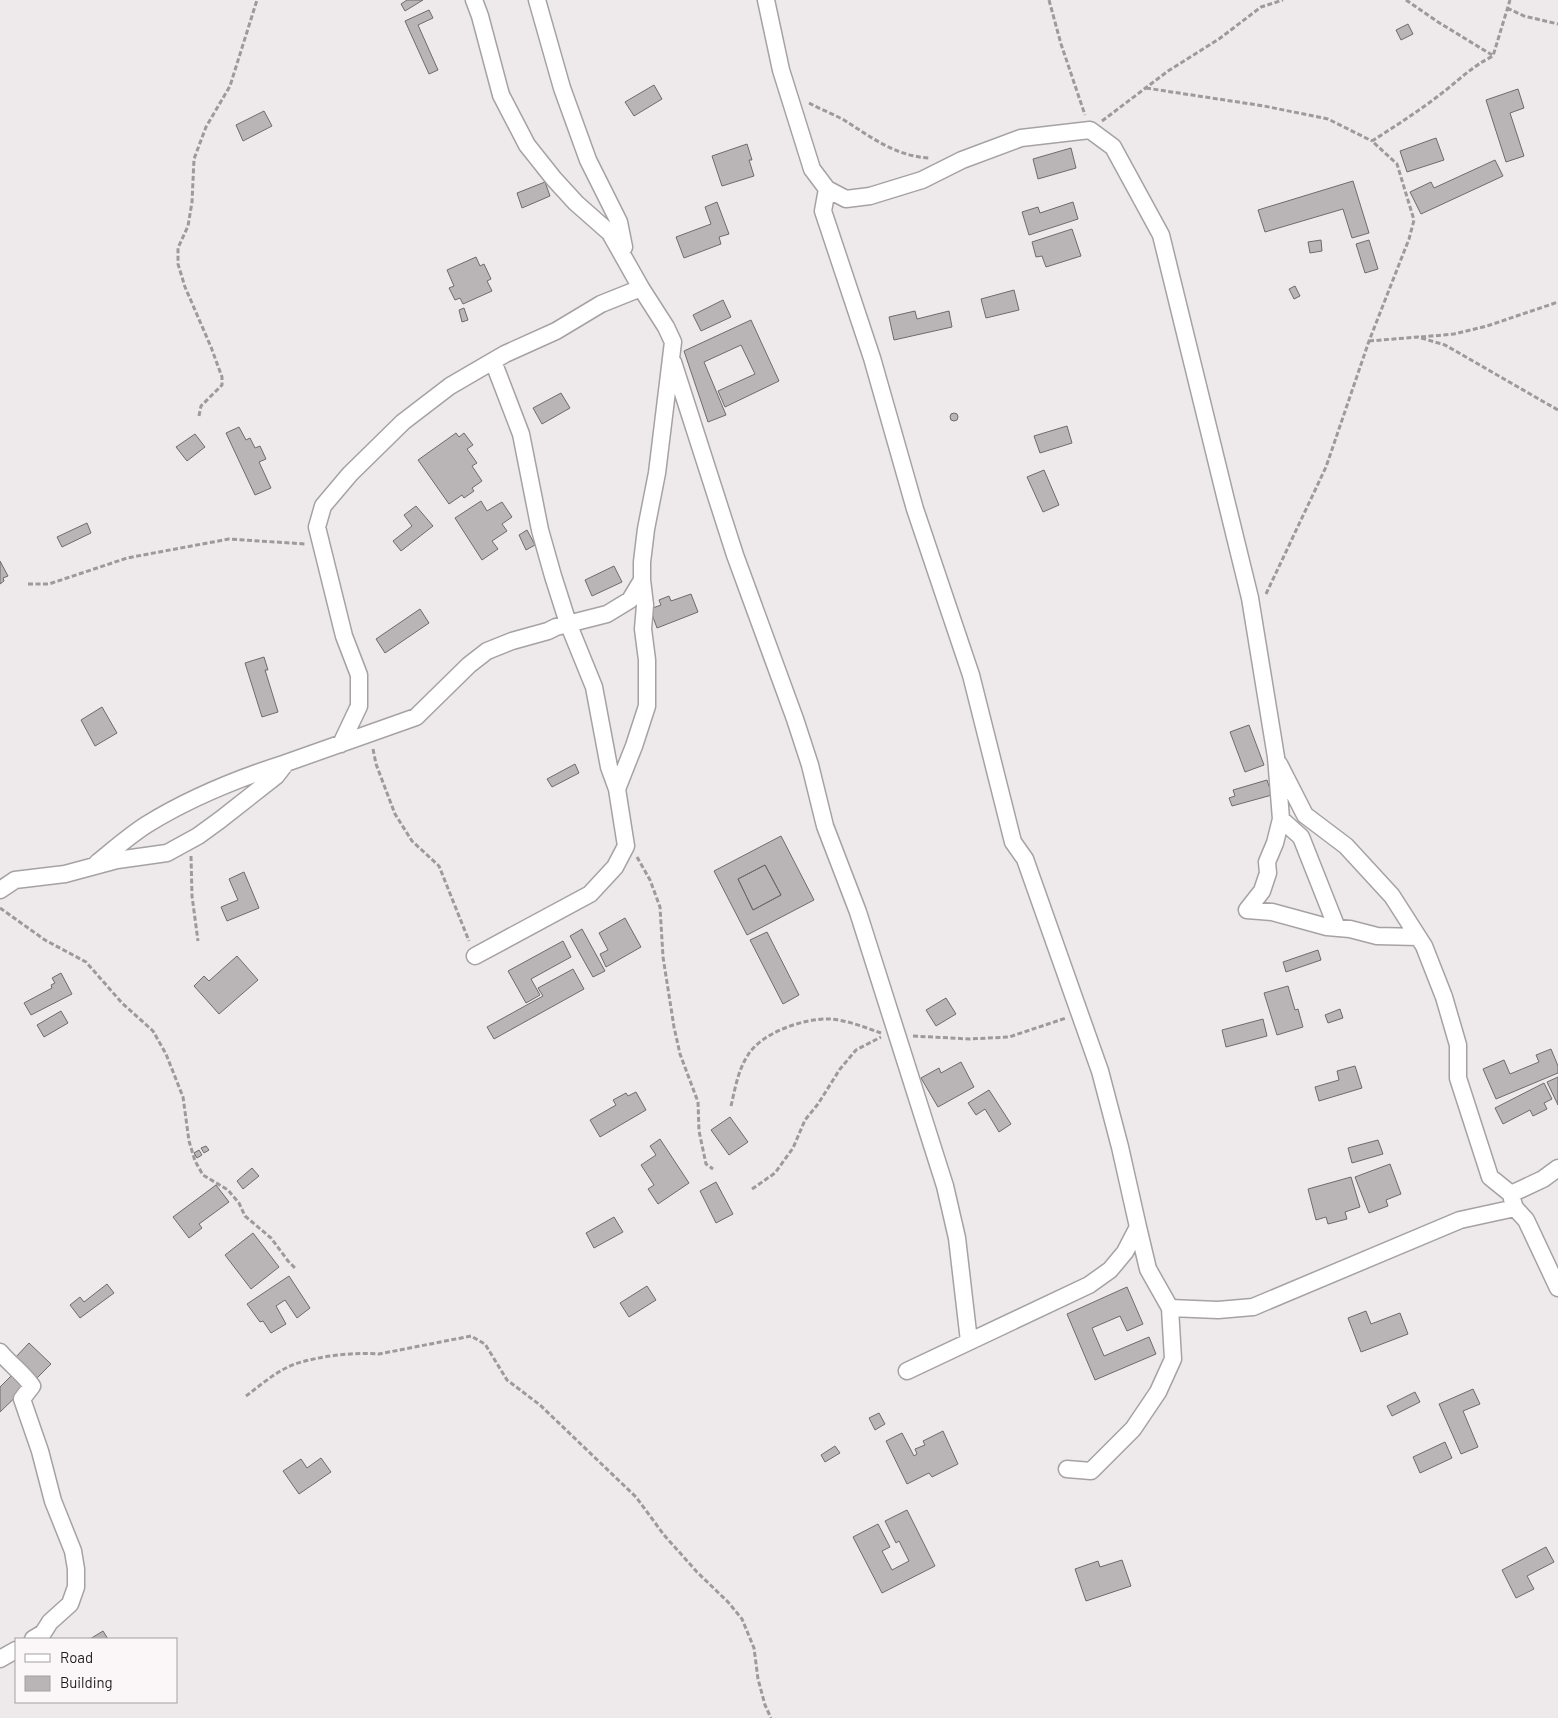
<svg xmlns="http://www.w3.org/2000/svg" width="1558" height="1718" viewBox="0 0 1558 1718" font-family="Barlow,sans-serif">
	<rect width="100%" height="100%" fill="#eeeaec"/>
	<path fill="#b9b5b7" stroke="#6f6b6d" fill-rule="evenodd" d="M407,0H423L405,11L401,4Z
		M429,10L433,18L418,25L438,70L429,74L405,21Z
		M1408,24L1413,34L1401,40L1396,30Z
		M654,85L662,99L634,116L625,102Z
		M1518,89L1524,108L1510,113L1524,156L1506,162L1486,100Z
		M264,111L272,126L243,141L236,125Z
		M1436,138L1444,160L1407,172L1400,151Z
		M747,144L752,160H749L754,176L722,186L712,156Z
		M1071,148L1076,168L1038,179L1033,159Z
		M1495,160L1503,176L1421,214L1410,192L1431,182L1434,188Z
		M1353,181L1369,233L1352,238L1343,209L1265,232L1258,210Z
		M545,182L550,196L522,208L517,193Z
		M717,202L729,234L719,237L721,244L684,258L676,237L711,224L705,207Z
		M1073,202L1078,219L1029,235L1022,212L1038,207L1040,213Z
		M1072,229L1081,256L1046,267L1042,256L1036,257L1032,242Z
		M1321,240L1322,251L1310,253L1308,242Z
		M1369,240L1378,269L1365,273L1356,244Z
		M476,257L480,266L484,264L491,279L487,281L492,291L463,304L460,298L455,300L449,288L454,286L447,270Z
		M1295,286L1300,296L1294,299L1289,289Z
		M1014,290L1019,310L986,318L981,299Z
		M723,300L731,317L701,331L693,315Z
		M464,308L468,320L462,322L459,310Z
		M915,311L917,319L949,311L952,327L894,340L889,317Z
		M751,320L779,381L725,407L718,391L755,374L741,345L704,362L726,415L708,422L684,351Z
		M561,393L570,408L542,424L533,408Z
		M950 417a4 4 0 1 1 8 0a4 4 0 1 1-8 0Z
		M1067,426L1072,443L1040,453L1034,436Z
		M239,427L246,440L250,438L255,448L260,446L266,459L259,462L271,488L255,495L226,433Z
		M456,433L459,437L464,433L473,445L467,449L477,463L472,466L482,481L472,488L474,491L464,498L462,495L449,504L418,460Z
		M195,434L205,447L187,461L176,447Z
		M1044,470L1059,505L1043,512L1027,477Z
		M481,501L487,511L502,502L512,517L502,524L507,531L492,541L498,549L482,560L455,518Z
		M416,506L433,526L401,551L393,541L412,526L404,515Z
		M87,523L91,533L62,547L57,537Z
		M527,530L535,545L526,550L519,535Z
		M0,561L8,576L3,578L4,581L0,584Z
		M614,566L622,582L592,596L585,580Z
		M691,594L698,612L657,628L650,609L661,605L659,600L669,596L671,601Z
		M420,609L429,623L385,653L376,639Z
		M264,657L268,670H265L278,712L262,717L245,663Z
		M102,707L117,733L95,746L81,720Z
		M1249,725L1264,765L1245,772L1230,732Z
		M575,764L579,773L552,787L547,779Z
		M1267,780L1272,795L1232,806L1229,798L1235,796L1233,790Z
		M781,836L814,900L747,935L714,871ZM765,865L781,895L753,910L738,879Z
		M765,865L781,895L753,910L738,879Z
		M244,872L259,908L227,921L221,907L238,900L229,879Z
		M625,918L641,947L606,967L600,954L608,950L599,933Z
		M582,929L605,971L593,977L570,936Z
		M767,932L799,995L783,1004L750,940Z
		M563,941L571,957L531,979L540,995L526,1003L508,971Z
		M1318,950L1321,960L1286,972L1283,962Z
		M237,956L258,980L219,1014L194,986L204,976L209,981Z
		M573,969L584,989L494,1039L487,1027L543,996L538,988Z
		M61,973L72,994L31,1015L24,1003L52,988L51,985L55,983L52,978Z
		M1288,986L1295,1010L1298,1009L1303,1027L1277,1035L1264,993Z
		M946,998L956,1014L936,1026L926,1010Z
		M1340,1009L1343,1018L1328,1023L1325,1015Z
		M61,1011L68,1023L44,1037L37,1025Z
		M1263,1019L1267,1036L1226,1047L1222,1030Z
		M1551,1049L1558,1066V1073L1496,1099L1483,1069L1504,1060L1510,1074L1539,1062L1536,1055Z
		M961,1062L974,1087L938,1107L921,1078L939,1068L941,1073Z
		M1355,1066L1362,1088L1319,1101L1315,1087L1339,1080L1337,1071Z
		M1558,1077V1105L1547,1082Z
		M1544,1083L1552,1099L1544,1103L1547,1109L1533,1116L1530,1110L1503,1124L1495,1108Z
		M989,1090L1011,1124L999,1132L985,1109L976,1115L968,1103Z
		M636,1092L646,1110L600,1137L590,1120L616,1105L613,1100L626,1093L628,1096Z
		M730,1117L748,1142L729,1155L711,1130Z
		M660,1139L689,1183L658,1204L648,1189L654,1185L641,1165L656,1155L650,1146Z
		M1378,1140L1383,1154L1352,1163L1348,1148Z
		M206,1146L209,1150L204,1153L201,1148Z
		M199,1150L202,1155L197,1158L194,1153Z
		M1390,1164L1401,1194L1386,1200L1388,1206L1369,1213L1355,1177Z
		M252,1168L259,1176L243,1189L237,1181Z
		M1351,1177L1360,1207L1345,1212L1347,1219L1328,1224L1326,1217L1316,1220L1308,1189Z
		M716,1182L733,1214L716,1223L700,1191Z
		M216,1185L229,1202L199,1224L202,1228L189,1238L173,1217Z
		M614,1217L623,1232L594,1248L586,1233Z
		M253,1233L279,1267L251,1289L225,1255Z
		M289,1276L310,1308L297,1318L285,1300L276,1306L286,1324L271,1333L263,1321L260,1322L247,1304Z
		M107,1284L114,1293L80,1318L70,1305L80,1297L84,1302Z
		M647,1286L656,1300L629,1317L620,1303Z
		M1127,1287L1143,1324L1127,1331L1120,1316L1092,1328L1104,1356L1149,1337L1156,1354L1095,1380L1067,1314Z
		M1366,1311L1371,1324L1400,1313L1408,1334L1361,1352L1348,1318Z
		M29,1343L51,1364L35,1380L14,1359Z
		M14,1373L27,1386L0,1412V1387Z
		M1473,1389L1480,1404L1463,1411L1478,1447L1461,1454L1439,1404Z
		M1415,1392L1420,1402L1392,1416L1387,1406Z
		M879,1413L885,1424L875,1430L869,1418Z
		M943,1431L958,1464L932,1477L929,1473L907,1484L886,1441L902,1433L914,1456L917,1454L915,1449L925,1445L923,1441Z
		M1445,1442L1452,1458L1420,1473L1413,1457Z
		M835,1446L840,1453L825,1462L821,1455Z
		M321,1458L331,1472L299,1494L283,1471L301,1459L307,1468Z
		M907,1510L935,1566L882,1593L853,1537L878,1524L890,1547L882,1551L892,1570L909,1561L899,1541L896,1543L885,1521Z
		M1546,1547L1554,1562L1527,1576L1534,1589L1516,1598L1502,1570Z
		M1122,1560L1131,1586L1086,1601L1075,1569L1098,1561L1100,1567Z
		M103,1631L108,1639H90Z"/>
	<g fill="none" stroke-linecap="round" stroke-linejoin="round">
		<defs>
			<path id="street" d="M474,0L480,16L501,95L527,145L554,179L576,203L610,233L641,288L666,327L673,342L657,473L646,529L642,562V580L645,605L643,629L647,660V706L634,746L617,789L626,846L615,867L590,894L475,956
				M537,0L562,88L588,160L619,222L624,247
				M766,0L781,70L812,169L827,189L846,199L870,196L922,180L962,160L1021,138L1090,130L1113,147L1161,235L1250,598L1276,757L1281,819L1275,843L1267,862L1268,873L1262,891L1247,910L1272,912L1327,927L1350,929L1377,936L1418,937
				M827,189L823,211L872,358L915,509L971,675L1013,842L1025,859L1100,1071L1120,1147L1138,1227L1125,1252L1110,1270L1089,1285L907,1371
				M493,361L521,434L540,530L553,576L568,623L594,687L609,767L617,789
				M673,362L735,555L795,719L810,765L825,826L858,912L945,1186L957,1238L969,1341
				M341,744L359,706V675L344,636L317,527L323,506L350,474L403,422L450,386L505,354L556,331L601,304L641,288
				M1279,764L1305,815L1346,846L1392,896L1424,946L1444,997L1458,1045V1078L1490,1177L1511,1194L1543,1179L1558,1168
				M1281,819L1301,837L1337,928
				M97,863C113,850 129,836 146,825C191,797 236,779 286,763
				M0,890L15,880L65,874L117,860L167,853L198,836L220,820L276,776L286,763L416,717L469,665L487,651L512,641L548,631L556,627L607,614L630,600L642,580
				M1512,1199L1515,1208L1526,1220L1558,1288
				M1170,1308L1218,1310L1253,1307L1460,1220L1515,1208
				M0,1352C10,1364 23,1373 32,1386L22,1399L40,1451L53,1501L73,1551L76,1569V1587L70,1604L50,1622L43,1633L33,1639
				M1067,1469L1091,1471L1133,1429L1158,1392L1173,1359L1170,1308L1148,1269L1138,1227
				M0,1659L16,1650"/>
		</defs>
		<use href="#street" stroke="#a6a2a4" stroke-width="19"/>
		<path stroke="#9d9a9c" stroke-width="3" stroke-dasharray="5 2.5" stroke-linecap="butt" d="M1049,0L1061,44L1085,115
			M1406,0L1438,22L1492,55
			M1507,8L1524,16L1558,24
			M1146,88L1264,106L1328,119L1372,141
			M809,103C820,109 833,114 844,120C871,137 895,156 929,158
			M1102,121L1168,71L1219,39L1261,7L1283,0
			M1421,337L1454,334L1487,326L1558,302
			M1369,341L1418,337L1445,345L1558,410
			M199,416L201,406L222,385V377L211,347L185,287L178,264V248L188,226L192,202L194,159L206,127L230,86L257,0
			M28,584H49L127,558L229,539L306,544
			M1266,594L1326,467L1369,341L1409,239L1414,220L1397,164L1372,141C1397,125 1422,109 1446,90C1462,77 1473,66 1493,56L1510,0
			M373,749L376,764L395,814L412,841L439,866L469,941
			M191,856L192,896L198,941
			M637,857L650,880L660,907L663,957L674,1027L680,1054L698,1102L699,1131L706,1164L713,1169
			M0,908L45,940L86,962L122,1003L153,1031L166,1054L183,1097L189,1141L195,1161L203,1175L228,1190L239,1203L245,1216L271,1238L288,1261L296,1269
			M913,1036L970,1039L1009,1037L1066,1018
			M731,1106C735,1089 738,1070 748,1055C761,1033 804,1018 829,1019C847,1020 864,1027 881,1033
			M752,1189L775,1173L793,1148L805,1120L818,1104L840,1069L856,1050L881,1037
			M246,1396C261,1385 276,1371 295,1364C319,1356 354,1352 379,1354L471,1336L485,1344L507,1380L540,1405L636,1497L664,1535L697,1572L728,1602L742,1619L754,1648L758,1679L765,1705L771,1718"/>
		<use href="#street" stroke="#fff" stroke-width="16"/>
	</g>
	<rect x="15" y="1638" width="162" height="65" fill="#fbf7f9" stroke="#a3a0a1"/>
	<rect x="25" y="1654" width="25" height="8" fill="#ffffff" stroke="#a3a0a1"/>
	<text x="60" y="1663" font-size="15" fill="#1e1d1e">Road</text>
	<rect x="25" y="1676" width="25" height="15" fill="#b9b5b7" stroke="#a3a0a1"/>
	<text x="60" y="1688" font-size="15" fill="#1e1d1e">Building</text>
</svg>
